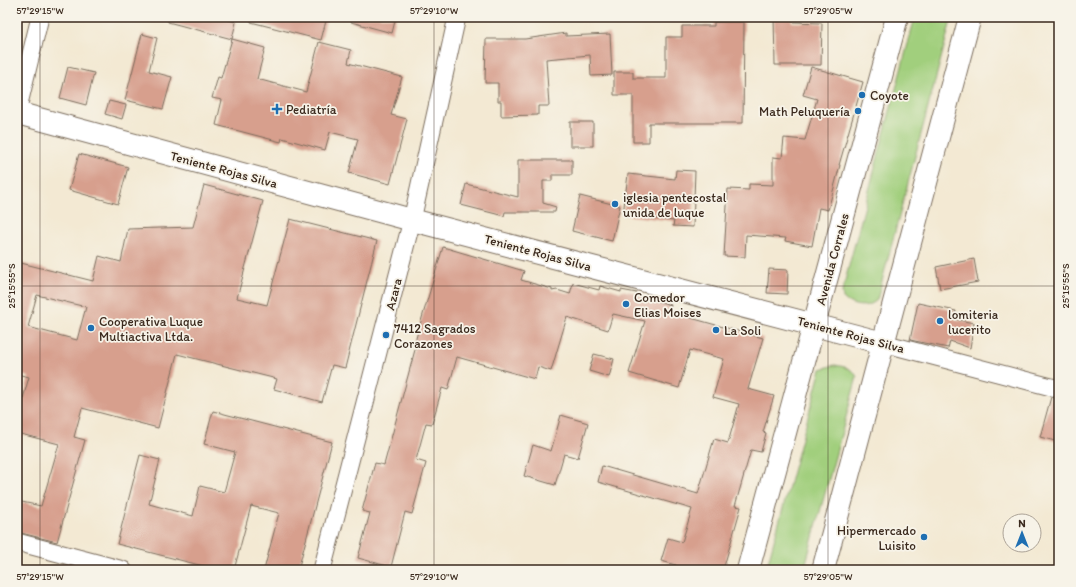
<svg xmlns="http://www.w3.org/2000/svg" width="1076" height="587" viewBox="0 0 1076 587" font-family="Itim,sans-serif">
	<rect width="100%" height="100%" fill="#f7f3e8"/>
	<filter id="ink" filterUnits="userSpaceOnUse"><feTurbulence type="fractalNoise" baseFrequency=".025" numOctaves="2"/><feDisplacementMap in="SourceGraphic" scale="8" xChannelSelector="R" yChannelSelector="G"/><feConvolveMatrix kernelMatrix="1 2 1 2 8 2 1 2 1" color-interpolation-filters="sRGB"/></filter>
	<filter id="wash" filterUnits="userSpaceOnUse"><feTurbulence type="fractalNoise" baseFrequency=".012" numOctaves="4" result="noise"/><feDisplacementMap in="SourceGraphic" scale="16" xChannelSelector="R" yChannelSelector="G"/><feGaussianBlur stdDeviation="0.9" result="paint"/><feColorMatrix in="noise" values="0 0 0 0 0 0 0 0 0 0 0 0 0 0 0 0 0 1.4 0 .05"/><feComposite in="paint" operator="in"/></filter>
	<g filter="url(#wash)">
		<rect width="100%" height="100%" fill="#f3e9d3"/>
		<path fill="#a1cf7d" stroke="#6e7c4e" d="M915,17H952L877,300C867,309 852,307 843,298L842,292Z
			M835,365C844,367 852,367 857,377L804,570H766L821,369Z"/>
		<g id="blocks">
			<path fill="#d79f8d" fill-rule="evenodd" d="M168,17H218L236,22L232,39L168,22Z
				M251,17H327L321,40L251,22Z
				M352,17H396L392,33L351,22Z
				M774,17H791L792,22L822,23L821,65H775Z
				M714,22H744L743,123H649V142H633V95H614V72H633V78H666V37H682V26H714Z
				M566,33V36L610,34L612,75L591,76L590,55L546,59L549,106H538V115L501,116V101H498V83H485L486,39H525Z
				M142,34L157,38L149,71L172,77L163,109L125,100Z
				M232,39L265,48L257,79L306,92L319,42L351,50L348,63L402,77L391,115L407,119L390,184L349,173L358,139L330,132L325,150L282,138L281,142L216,125L222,100L212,98L218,77L221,78Z
				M68,67L94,73L86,105L60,98Z
				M811,67L863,82L839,165H840L828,210L819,208L812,246L785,241L786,238L746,235L745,257L724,256L728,189L749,190V184L773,185V157L782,158L784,138L805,140L817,99L803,95Z
				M109,101L126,105L122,119L105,114Z
				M570,122H593V146H570Z
				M79,154L128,167L118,204L69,190Z
				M518,160H572V175H552V181H543V203L556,207L555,212H505L504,216L461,205L466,184L518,197Z
				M676,170L695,171L693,227L673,226L674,221L623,215L628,174L675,179Z
				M204,185L263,201L237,298L267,305L290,219L377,241L345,368L332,365L322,402L274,389L277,379L177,354L158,428L82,408L74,437L85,440L57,542L17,532V501L41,506L59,444L17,433V405L21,406L29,377L17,374V262L93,281L99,256L121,262L128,229L193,227ZM37,295L86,307L77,340L28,327Z
				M580,196L620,206L612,241L572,231Z
				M443,247L524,271L521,280L552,289V291L557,290L570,294L573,283L599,290L600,286L621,292V290L637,293L636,295L671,305L669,312L763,338L748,389L774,396L763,432L766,433L761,452L751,450L735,506L741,507L723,570H675L676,565L661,561L668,538L682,542L692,509L598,482L602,466L698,494L714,439L728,443L739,404L713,397L724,359L690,350L679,388L629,373L645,321L613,314L608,330L567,317L551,371L538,367L535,379L457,357L448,390L442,388L432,424L426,423L416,460L426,463L412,514L405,512L391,567L358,558L370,513L362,511L375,463L384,465L416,346L414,345Z
				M974,259L978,282L940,289L936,267Z
				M769,269L788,270L787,294L767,293Z
				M918,303L956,311L954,319L974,323L970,348L950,341L948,348L910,340Z
				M594,354L614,359L609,377L589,371Z
				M1051,397L1059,399V442L1040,437Z
				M213,411L332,442L298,570H264L279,513L251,506L234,570H219L117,544L140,455L160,460L149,504L193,516L200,486L224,492L235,452L204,444Z
				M561,415L588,423L578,458L564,454L555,485L524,476L533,445L551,451Z"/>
		</g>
	</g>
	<g filter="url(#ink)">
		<use href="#blocks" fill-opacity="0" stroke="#7b6d5d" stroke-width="1"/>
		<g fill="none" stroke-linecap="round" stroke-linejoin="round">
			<defs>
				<path id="street" d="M17,112L40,17
					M883,343L1059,389
					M17,542L123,570
					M322,570L412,220L457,17"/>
				<path id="primary" d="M17,113L412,220L883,343
					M748,570L897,17
					M823,570L970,17"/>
			</defs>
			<use href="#street" stroke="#7b6d5d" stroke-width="19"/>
			<use href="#primary" stroke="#7b6d5d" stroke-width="24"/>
			<use href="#street" stroke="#fff" stroke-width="17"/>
			<use href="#primary" stroke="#fff" stroke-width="22"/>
		</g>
	</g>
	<path fill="none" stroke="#3b2a1e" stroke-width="1" stroke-opacity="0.45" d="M40,17V570M434,17V570M828,17V570M17,286H1059"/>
	<g fill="#1f6fb2" stroke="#f7f3e8" stroke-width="1.5">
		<circle cx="862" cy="95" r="4"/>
		<path d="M275 103h4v4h4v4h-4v4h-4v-4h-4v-4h4z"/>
		<circle cx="858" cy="111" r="4"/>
		<circle cx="615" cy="204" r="4"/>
		<circle cx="626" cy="304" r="4"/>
		<circle cx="940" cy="321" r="4"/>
		<circle cx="91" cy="328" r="4"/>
		<circle cx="716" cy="330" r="4"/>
		<circle cx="386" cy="335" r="4"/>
		<circle cx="924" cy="537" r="4"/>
	</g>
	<g text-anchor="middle" stroke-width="3.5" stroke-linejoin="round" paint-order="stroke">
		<g font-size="13" fill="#3b2a1e" stroke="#f7f3e8" text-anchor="start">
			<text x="870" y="100">Coyote</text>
			<text x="286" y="114">Pediatría</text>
			<text x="850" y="116" text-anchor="end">Math Peluquería</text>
			<text x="623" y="202">iglesia pentecostal<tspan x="623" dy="15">unida de luque</tspan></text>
			<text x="634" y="302">Comedor<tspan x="634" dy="15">Elias Moises</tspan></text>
			<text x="948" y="319">lomiteria<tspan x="948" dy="15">lucerito</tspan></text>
			<text x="99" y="326">Cooperativa Luque<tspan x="99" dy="15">Multiactiva Ltda.</tspan></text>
			<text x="394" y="333">7412 Sagrados<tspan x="394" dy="15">Corazones</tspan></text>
			<text x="724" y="335">La Soli</text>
			<text x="916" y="535" text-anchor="end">Hipermercado<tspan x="916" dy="15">Luisito</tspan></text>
		</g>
		<g font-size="13" fill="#3b2a1e" stroke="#f7f3e8">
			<text transform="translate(224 169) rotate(15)" y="5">Teniente Rojas Silva</text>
			<text transform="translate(538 252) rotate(15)" y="5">Teniente Rojas Silva</text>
			<text transform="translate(832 259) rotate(-75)" y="5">Avenida Corrales</text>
			<text transform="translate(393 294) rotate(-76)" y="5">Azara</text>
			<text transform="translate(851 334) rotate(15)" y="5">Teniente Rojas Silva</text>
		</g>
	</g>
	<rect width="1076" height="587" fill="none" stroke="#f7f3e8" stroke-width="44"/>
	<g transform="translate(1022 533)"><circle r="19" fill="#f7f3e8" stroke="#aca397"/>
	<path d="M0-3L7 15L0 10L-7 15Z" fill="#1f6fb2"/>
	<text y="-6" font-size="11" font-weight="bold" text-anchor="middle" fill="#3b2a1e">N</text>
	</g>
	<rect x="22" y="22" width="1032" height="543" fill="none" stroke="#3b2a1e" stroke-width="1.5"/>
	<g font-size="10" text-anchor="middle" fill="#3b2a1e">
		<text x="40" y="14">57°29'15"W</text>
		<text x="434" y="14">57°29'10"W</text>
		<text x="828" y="14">57°29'05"W</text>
		<text transform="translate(11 286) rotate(-90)" y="4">25°15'55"S</text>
		<text transform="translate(1065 286) rotate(-90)" y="4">25°15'55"S</text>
		<text x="40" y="580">57°29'15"W</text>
		<text x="434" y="580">57°29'10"W</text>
		<text x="828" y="580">57°29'05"W</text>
	</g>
</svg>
